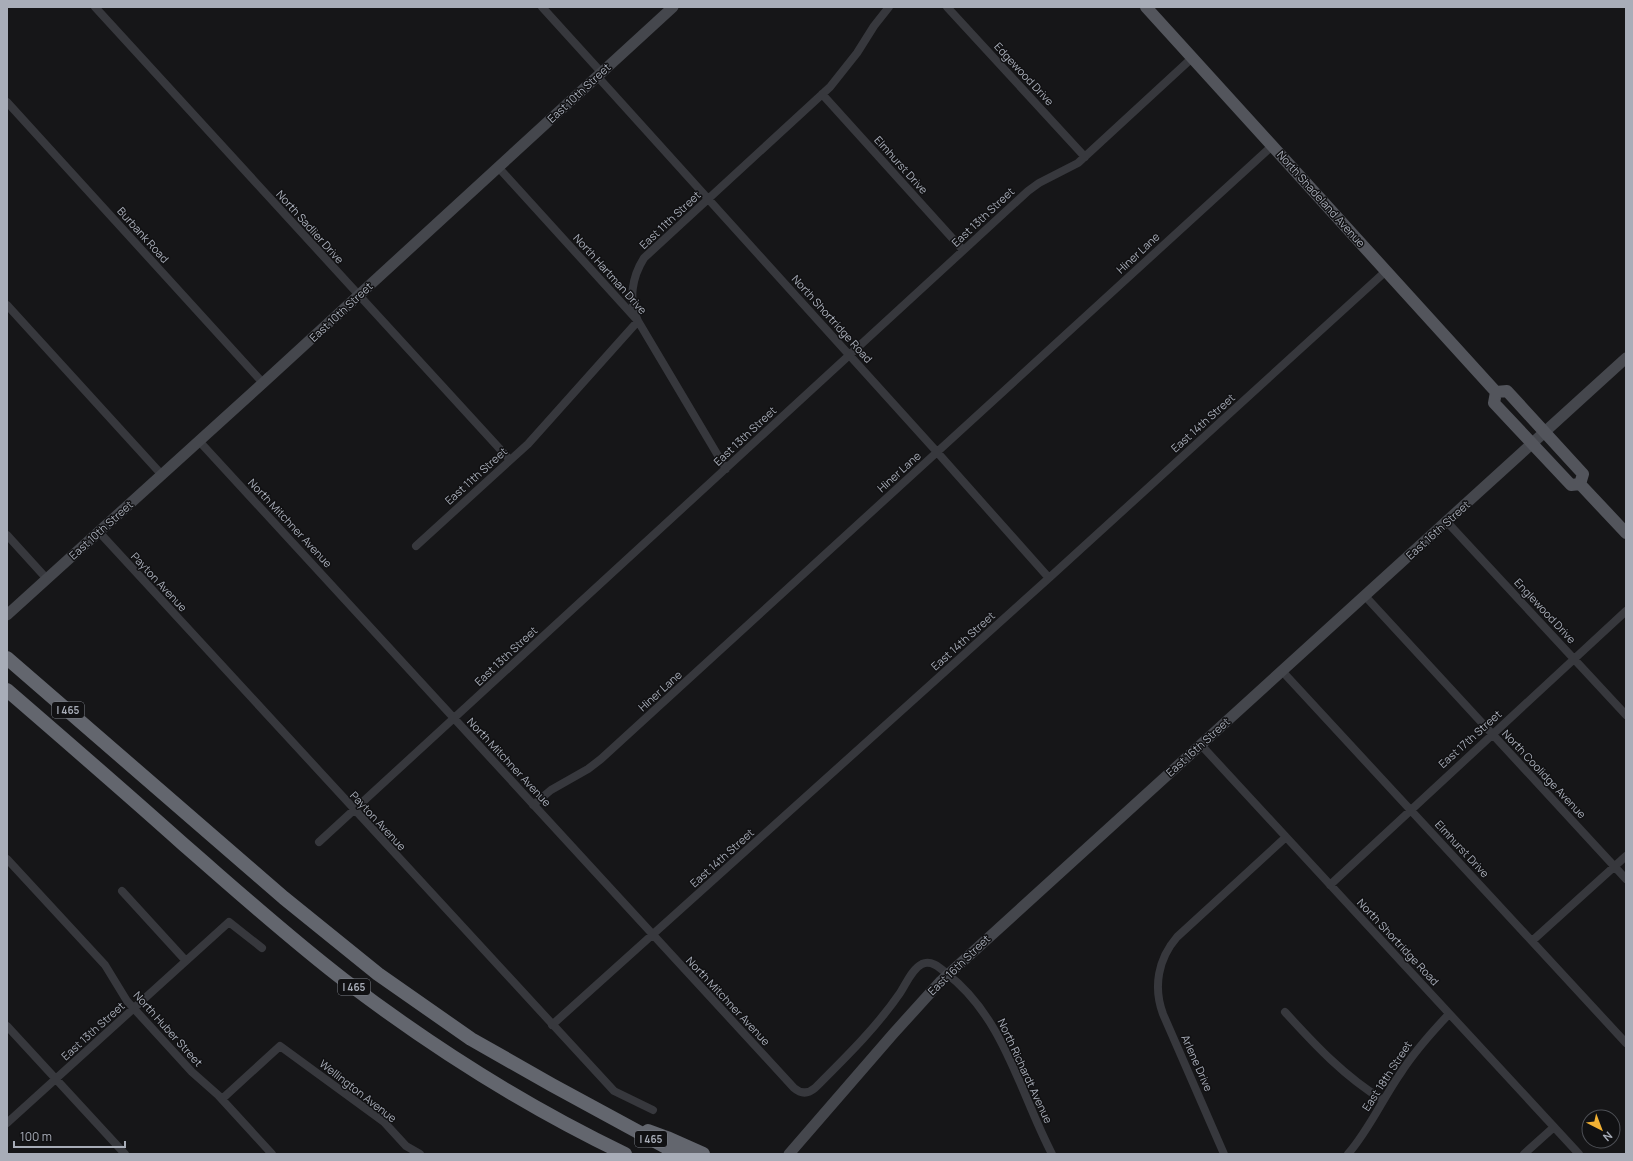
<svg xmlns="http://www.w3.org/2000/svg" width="1633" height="1161" viewBox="0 0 1633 1161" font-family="Manrope,sans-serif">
	<rect width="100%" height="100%" fill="#161618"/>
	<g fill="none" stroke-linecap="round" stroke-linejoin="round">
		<path stroke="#37383d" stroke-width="8" d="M95,7L510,460
			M542,7L601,72
			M947,7L1085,157
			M597,76L937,452L1049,578
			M822,94L963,250
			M7,102L263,383
			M498,167L638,321L726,469
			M7,305L162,475
			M199,441L794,1088C801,1094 808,1094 815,1088C845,1058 876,1028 900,993C906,984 912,969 922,964C931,960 939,967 946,973C1004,1017 1020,1093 1052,1154
			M1447,522L1626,715
			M99,532L614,1091L653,1110
			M7,535L47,579
			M416,546L528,444L638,321C628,300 632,277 644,258L830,87L857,53L874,26L889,7
			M1365,596L1626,879
			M1282,671L1626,1043
			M1201,745L1579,1154
			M533,805L551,790L588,769L601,759L1272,146
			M319,842L1028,191L1039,183L1078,163L1192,58
			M7,859L105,965L127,1001L192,1072L218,1095L272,1154
			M1330,885L1626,611
			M122,891L186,961
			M1532,941L1626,856
			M1285,1012C1315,1045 1345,1077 1383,1100
			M552,1025L1049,578L1386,271
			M7,1026L125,1154
			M222,1099L280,1046L384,1122L406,1146L420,1154
			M7,1123L229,922L262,948
			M1224,1154L1163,1014C1153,987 1158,959 1177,937L1286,837
			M1348,1154C1369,1130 1382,1100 1400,1074C1414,1052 1431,1033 1449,1014
			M1524,1154L1554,1127"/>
		<path stroke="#45474d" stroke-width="11" d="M7,615L263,383L673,7
			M789,1154L893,1034L941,981L1626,358"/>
		<path stroke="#53555c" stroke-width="12" d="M1146,7L1496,392
			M1496,392L1507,391L1583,474L1580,484
			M1496,392L1494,403L1571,485L1580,484
			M1580,484L1626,533"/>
		<path stroke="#63666e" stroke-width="14" d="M7,658L284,898L378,974L471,1039L552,1085L679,1154
			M7,690C66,741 125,792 183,844C236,890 288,937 344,980C432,1047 525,1106 625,1154
			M648,1131L667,1138L703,1154"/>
	</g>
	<g text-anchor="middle" stroke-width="3" stroke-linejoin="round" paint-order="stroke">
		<g fill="#111113" stroke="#7b7e86" stroke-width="1">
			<rect x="52" y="702" width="32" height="16" rx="3"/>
			<rect x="338" y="979" width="32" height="16" rx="3"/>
			<rect x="635" y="1131" width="32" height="16" rx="3"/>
		</g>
		<g font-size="10" font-weight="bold" fill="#a8adb8">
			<text x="68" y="714">I 465</text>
			<text x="354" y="991">I 465</text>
			<text x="651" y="1143">I 465</text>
		</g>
		<g font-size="11" fill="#a8adb8" stroke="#111113">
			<text transform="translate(1024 74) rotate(47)" y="4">Edgewood Drive</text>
			<text transform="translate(579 93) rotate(-43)" y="4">East 10th Street</text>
			<text transform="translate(901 165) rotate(48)" y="4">Elmhurst Drive</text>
			<text transform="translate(1321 199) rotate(48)" y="4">North Shadeland Avenue</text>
			<text transform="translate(983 217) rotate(-43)" y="4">East 13th Street</text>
			<text transform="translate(670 220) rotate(-43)" y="4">East 11th Street</text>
			<text transform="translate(310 227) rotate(48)" y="4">North Sadlier Drive</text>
			<text transform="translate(143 235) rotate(48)" y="4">Burbank Road</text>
			<text transform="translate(1138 253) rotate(-43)" y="4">Hiner Lane</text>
			<text transform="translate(610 274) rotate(48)" y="4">North Hartman Drive</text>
			<text transform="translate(341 312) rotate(-43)" y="4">East 10th Street</text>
			<text transform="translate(832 319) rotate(48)" y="4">North Shortridge Road</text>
			<text transform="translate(1203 423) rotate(-42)" y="4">East 14th Street</text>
			<text transform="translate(745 436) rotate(-43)" y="4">East 13th Street</text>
			<text transform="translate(899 472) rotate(-42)" y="4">Hiner Lane</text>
			<text transform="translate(476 476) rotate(-42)" y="4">East 11th Street</text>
			<text transform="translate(290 523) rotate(47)" y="4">North Mitchner Avenue</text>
			<text transform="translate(101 530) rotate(-42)" y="4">East 10th Street</text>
			<text transform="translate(1438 530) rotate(-42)" y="4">East 16th Street</text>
			<text transform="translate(159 582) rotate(47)" y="4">Payton Avenue</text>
			<text transform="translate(1545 611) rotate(47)" y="4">Englewood Drive</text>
			<text transform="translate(963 641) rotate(-42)" y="4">East 14th Street</text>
			<text transform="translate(506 656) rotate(-43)" y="4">East 13th Street</text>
			<text transform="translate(660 691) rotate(-42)" y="4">Hiner Lane</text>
			<text transform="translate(1470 739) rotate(-42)" y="4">East 17th Street</text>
			<text transform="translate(1198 747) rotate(-42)" y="4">East 16th Street</text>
			<text transform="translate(509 762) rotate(47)" y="4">North Mitchner Avenue</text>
			<text transform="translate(1544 774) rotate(47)" y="4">North Coolidge Avenue</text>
			<text transform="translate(378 821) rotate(47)" y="4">Payton Avenue</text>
			<text transform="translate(1462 849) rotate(47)" y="4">Elmhurst Drive</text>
			<text transform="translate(722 858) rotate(-42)" y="4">East 14th Street</text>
			<text transform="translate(1398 942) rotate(47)" y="4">North Shortridge Road</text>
			<text transform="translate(959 965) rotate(-44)" y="4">East 16th Street</text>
			<text transform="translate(728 1001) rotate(47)" y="4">North Mitchner Avenue</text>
			<text transform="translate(168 1029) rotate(48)" y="4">North Huber Street</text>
			<text transform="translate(93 1031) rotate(-42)" y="4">East 13th Street</text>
			<text transform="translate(1197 1063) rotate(66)" y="4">Arlene Drive</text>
			<text transform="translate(1025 1071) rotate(65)" y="4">North Richardt Avenue</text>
			<text transform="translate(1387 1076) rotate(-57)" y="4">East 18th Street</text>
			<text transform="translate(358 1091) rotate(38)" y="4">Wellington Avenue</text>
		</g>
	</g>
	<rect width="1633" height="1161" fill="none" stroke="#a8adb8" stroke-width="16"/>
	<g transform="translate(1601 1129) rotate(138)"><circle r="19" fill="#111113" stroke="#4d4f55"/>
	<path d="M0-3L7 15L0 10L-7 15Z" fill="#f2b134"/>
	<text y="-6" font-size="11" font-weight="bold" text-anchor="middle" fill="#a8adb8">N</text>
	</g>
	<path d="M14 1141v6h111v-6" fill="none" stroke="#a8adb8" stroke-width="2"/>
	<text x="20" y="1141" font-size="12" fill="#a8adb8" stroke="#111113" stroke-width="3" paint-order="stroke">100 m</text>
</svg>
